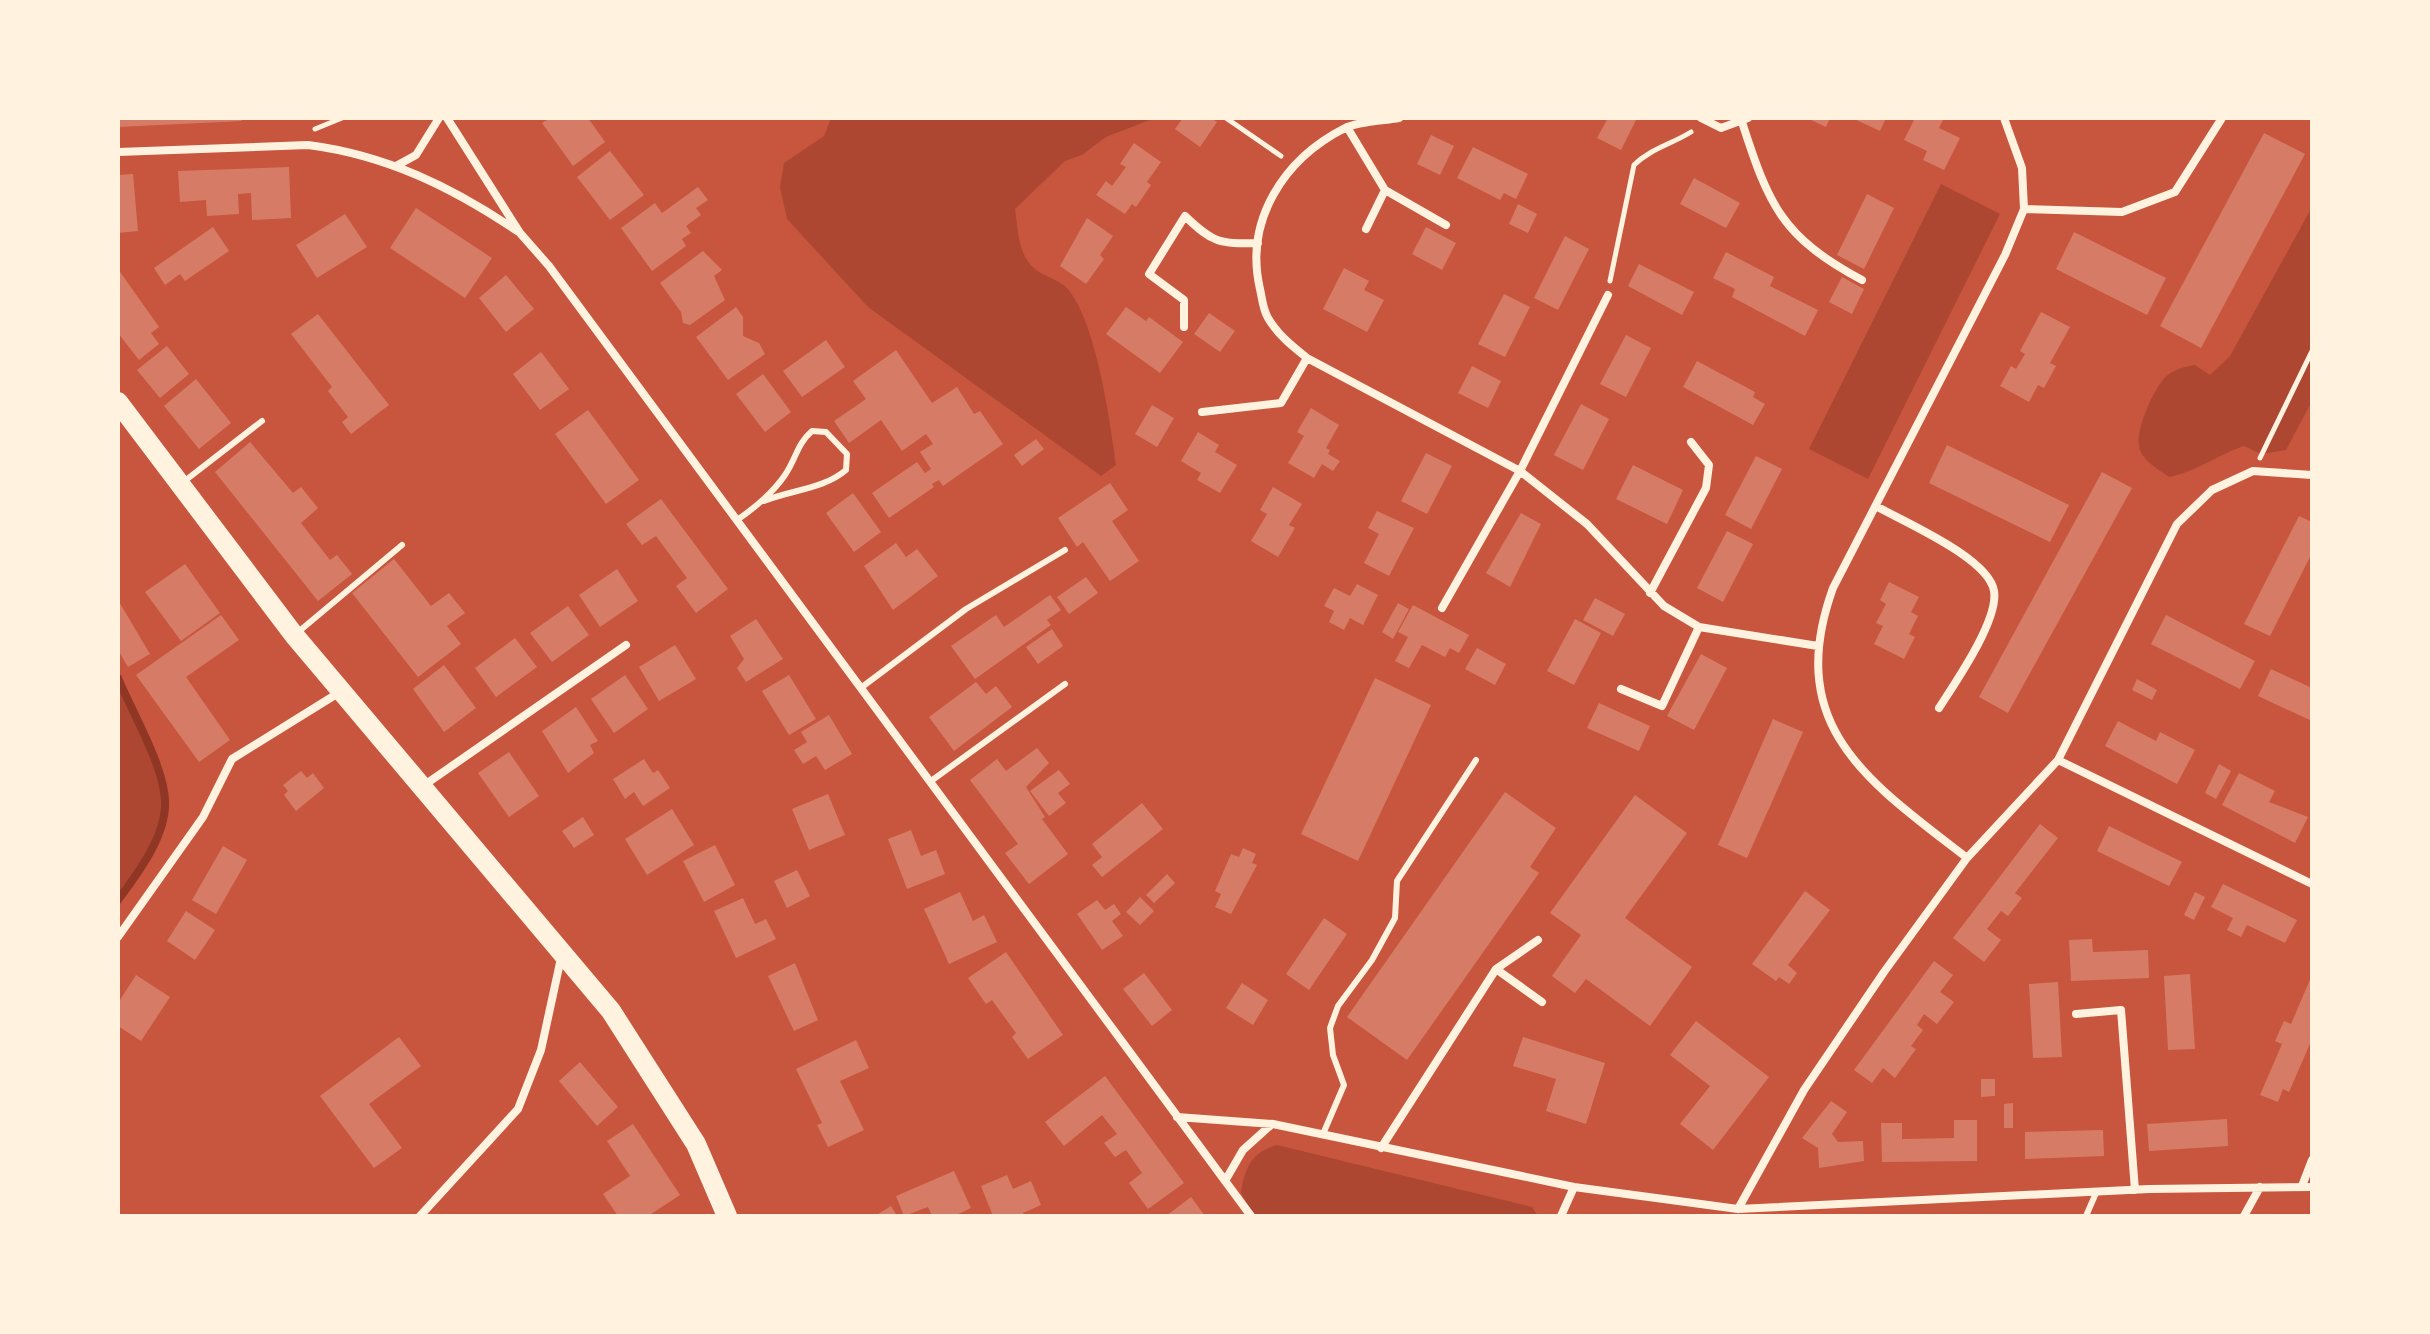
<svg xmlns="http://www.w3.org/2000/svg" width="2430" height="1334" viewBox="0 0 2430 1334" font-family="'Work Sans',sans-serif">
	<rect width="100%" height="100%" fill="#c8553d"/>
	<path fill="#ae4732" d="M831,118H1155L1106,137L1082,155L1065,161L1015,209C1019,233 1017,259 1041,273C1049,278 1061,281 1067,288C1096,321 1110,420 1116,465L1101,476L868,307L787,219L780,187L784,163L824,136Z
		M1941,184L2000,214L1868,479L1809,449Z
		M2312,207V401L2286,450L2261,454L2244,446C2217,455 2196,472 2169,477C2158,469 2141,460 2139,446C2136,429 2152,394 2162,381C2170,370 2183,367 2195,365L2210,375L2230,356Z
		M118,678C132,712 163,764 165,800C167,835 138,873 118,900Z
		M1277,1145L1532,1207L1538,1216H1254L1241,1193C1244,1169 1252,1151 1277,1145Z"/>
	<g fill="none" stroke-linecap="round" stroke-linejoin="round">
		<path stroke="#8f3625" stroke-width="8" d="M118,678C132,712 163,764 165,800C167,835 138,873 118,900"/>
	</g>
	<path fill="#d67c66" d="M118,118H241L242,121L118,127Z
		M550,118H588L605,142L573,166L542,123Z
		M1183,118H1210L1217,122L1200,147L1175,129Z
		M1608,118H1637L1621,150L1597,138Z
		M1807,118H1830L1826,127Z
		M1852,118H1886L1880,131Z
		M1915,118H1944L1939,128L1960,138L1944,170L1923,160L1927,151L1904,140Z
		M2264,133L2305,154L2201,348L2160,326Z
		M1431,135L1454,146L1440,175L1417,164Z
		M1134,143L1161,162L1147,182L1151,185L1136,207L1132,204L1125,214L1096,195L1106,181L1112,186L1126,167L1120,164Z
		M1473,147L1528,174L1516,199L1504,193L1500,200L1457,178Z
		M610,151L644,195L610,220L577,177Z
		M289,167L291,218L252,220L251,193L238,194L239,214L207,216L206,200L180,202L178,171Z
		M133,174L138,231L118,233V175Z
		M1694,178L1740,203L1726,228L1680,204Z
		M698,187L708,200L696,208L701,215L686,226L691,233L682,239L686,246L652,271L621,228L655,203L662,213Z
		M1867,194L1894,208L1864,269L1837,255Z
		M1518,204L1537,214L1528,233L1509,224Z
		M416,208L492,258L465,298L390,248Z
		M345,214L367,247L317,278L296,245Z
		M1087,218L1113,236L1100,255L1104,259L1086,284L1060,266Z
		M213,227L229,251L185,281L180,274L165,285L154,268Z
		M1426,227L1456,243L1442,270L1412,254Z
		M2074,232L2166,278L2147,315L2056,269Z
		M1565,236L1589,249L1558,310L1534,298Z
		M703,251L722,270L714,276L725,300L690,325L683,323L681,312L660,283Z
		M1726,252L1774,277L1770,286L1818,310L1805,336L1732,297L1735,289L1713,278Z
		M1639,264L1694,292L1682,315L1628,286Z
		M1344,268L1369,281L1364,290L1384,300L1367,332L1323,309Z
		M118,269L159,327L151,333L159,344L139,360L118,333Z
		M506,275L534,309L506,332L479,298Z
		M1842,277L1864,289L1852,314L1829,302Z
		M1504,294L1530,307L1505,357L1478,344Z
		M736,307L743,317V336L759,343L765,354L728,380L696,337Z
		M1126,307L1146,321L1149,317L1183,342L1160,373L1106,334Z
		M2041,312L2070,327L2050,363L2056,366L2044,388L2038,385L2029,402L2000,386L2011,366L2016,369L2025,354L2020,351Z
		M1209,313L1235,331L1220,352L1194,334Z
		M318,314L389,405L351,434L342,422L348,417L328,391L332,387L291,334Z
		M1626,335L1651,348L1626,397L1600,384Z
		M826,340L845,367L802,397L783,371Z
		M167,346L189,374L160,398L137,370Z
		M896,350L932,403L957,387L974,414L980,411L1003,444L943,486L939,480L932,484L934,487L889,518L872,493L917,462L925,473L931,469L920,452L933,444L926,434L902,451L881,420L849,443L834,421L866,399L853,381Z
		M541,352L569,389L540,410L513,374Z
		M1697,361L1755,392L1753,397L1765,404L1753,425L1683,387Z
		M1472,366L1501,381L1488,408L1458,393Z
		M763,374L791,412L765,432L736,394Z
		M196,379L231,423L199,449L164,406Z
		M1581,404L1609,419L1583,470L1554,455Z
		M1152,405L1174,418L1157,447L1135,434Z
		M1311,408L1339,425L1326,448L1330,450L1328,454L1340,461L1333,471L1322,464L1314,478L1288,463L1304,436L1297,432Z
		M588,410L639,480L606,504L555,434Z
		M1198,432L1219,445L1215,452L1237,465L1220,493L1197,480L1201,473L1181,461Z
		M1036,439L1044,449L1022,466L1014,455Z
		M250,442L293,493L301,487L318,508L301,523L330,560L337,555L352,574L318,601L215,472Z
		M1947,445L2069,505L2050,542L1929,483Z
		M1426,453L1452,466L1427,514L1401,501Z
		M1756,456L1782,469L1751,529L1725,515Z
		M1633,465L1683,490L1667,524L1616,499Z
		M2102,472L2132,488L2008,713L1979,697Z
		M1110,483L1128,510L1112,521L1139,561L1110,581L1083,542L1077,547L1058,518Z
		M1273,487L1302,504L1289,525L1295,528L1278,557L1251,541L1267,514L1260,510Z
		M853,493L881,532L854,552L826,513Z
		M661,499L728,589L696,613L676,586L687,578L656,536L642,545L626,524Z
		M1377,511L1414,528L1389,576L1364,563L1379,534L1368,528Z
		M1521,513L1541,524L1510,587L1486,573Z
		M2299,516L2312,522V553L2270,636L2244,624Z
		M1727,531L1753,544L1723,602L1697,588Z
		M896,543L906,557L917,549L938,576L893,610L864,566Z
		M394,559L431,606L449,593L465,613L447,626L461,644L418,677L352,593Z
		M185,564L220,613L181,641L145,592Z
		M617,569L638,601L600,627L579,595Z
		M1086,577L1098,593L1069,614L1057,597Z
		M1889,582L1919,597L1911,612L1918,616L1909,634L1915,637L1904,659L1874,644L1883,626L1876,623L1886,604L1880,600Z
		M1357,584L1378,595L1363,625L1350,618L1344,630L1329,622L1334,611L1324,606L1334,588L1350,596Z
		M1050,595L1061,610L1047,620L1051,625L975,679L951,646L996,615L1004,627Z
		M1595,598L1625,614L1613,636L1583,620Z
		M118,600L150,654L128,667L118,650Z
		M1398,603L1409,609L1393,639L1382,632Z
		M1413,605L1469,635L1459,653L1450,648L1445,657L1422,645L1409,668L1395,661L1408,637L1398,632Z
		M568,606L589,635L552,662L530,633Z
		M221,615L239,640L186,677L230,740L199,762L136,675Z
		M2166,615L2255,661L2240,689L2151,644Z
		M756,619L783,659L746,682L737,668L744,659L730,636Z
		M1575,619L1601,633L1574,685L1547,671Z
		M1052,629L1063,646L1038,664L1026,647Z
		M515,638L537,667L496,697L475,668Z
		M675,645L696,679L659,701L639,667Z
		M1477,648L1506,664L1495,685L1465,669Z
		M1701,654L1727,668L1694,730L1667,716Z
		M444,665L476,708L444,732L413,689Z
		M2271,669L2312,688V721L2258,696Z
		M625,675L648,709L614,733L591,699Z
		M789,675L816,719L789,735L762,691Z
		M1375,678L1431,705L1358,861L1301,834Z
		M2137,679L2157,690L2152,700L2132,690Z
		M976,682L986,694L996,686L1012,707L954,751L929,717Z
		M1599,703L1650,726L1639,751L1587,728Z
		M576,707L598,741L590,745L594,753L568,773L542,731Z
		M829,715L852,754L825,770L816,756L803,764L794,750L807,742L801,732Z
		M1773,719L1803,732L1747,858L1718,845Z
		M2118,721L2156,741L2160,732L2195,750L2177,784L2105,746Z
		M1037,748L1049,763L1026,787L1045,817L1042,819L1068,854L1029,884L1005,853L1018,844L970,780L997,759L1006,771Z
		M509,752L539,796L509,817L478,773Z
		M644,759L653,773L658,770L670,788L643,806L634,792L625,799L613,779Z
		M2219,764L2231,771L2216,799L2205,793Z
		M1059,770L1070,784L1058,793L1066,803L1049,816L1030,791Z
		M301,771L307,778L313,773L324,788L296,811L284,795L288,791L283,785Z
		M2239,773L2275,791L2269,802L2308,817L2295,843L2222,805Z
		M1505,792L1556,828L1530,867L1539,873L1407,1060L1347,1017Z
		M828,794L845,835L809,850L792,809Z
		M1635,795L1687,833L1625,918L1692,967L1650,1026L1586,979L1575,993L1552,976L1581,935L1550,913Z
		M1142,803L1163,829L1102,877L1092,865L1102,857L1092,844Z
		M672,809L694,845L647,875L625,839Z
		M583,817L594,835L574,848L562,831Z
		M2040,824L2058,838L2015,893L2022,898L2008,916L2001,911L1987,929L2001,940L1984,962L1953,938Z
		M2109,826L2182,862L2169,886L2097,851Z
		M911,830L921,856L936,850L945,874L907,889L888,839Z
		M715,845L735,885L704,902L683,861Z
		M223,846L247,860L216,914L192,900Z
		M1243,848L1256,854L1252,863L1257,865L1231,914L1215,907L1221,894L1215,891L1231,854L1239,857Z
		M797,870L810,896L787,908L774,881Z
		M1167,874L1175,883L1154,903L1146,895Z
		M2223,884L2297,920L2285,943L2247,925L2241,937L2227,930L2233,918L2211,907Z
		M1805,891L1830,910L1788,965L1797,973L1789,984L1779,977L1776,981L1752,964Z
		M960,892L973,921L984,915L997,942L949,964L924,909Z
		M2195,892L2205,897L2194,920L2184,915Z
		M1140,897L1154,911L1140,925L1126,912Z
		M743,898L755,924L766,919L776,939L736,958L714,911Z
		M1097,900L1105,910L1114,904L1121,914L1112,921L1123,936L1102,950L1077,914Z
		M186,911L215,930L195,960L167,941Z
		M1324,918L1347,934L1309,990L1286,974Z
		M2092,939L2093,952L2148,950L2149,978L2071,981L2069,940Z
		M1006,952L1063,1035L1028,1059L1012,1037L1016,1033L992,1000L986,1004L968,978Z
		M1934,961L1953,975L1940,992L1954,1002L1937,1024L1924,1014L1917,1025L1923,1030L1911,1046L1916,1049L1895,1078L1883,1068L1872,1083L1854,1070Z
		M795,963L818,1020L794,1031L768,976Z
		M1144,973L1172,1010L1152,1026L1123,989Z
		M2190,974L2195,1049L2168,1050L2164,976Z
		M136,975L170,997L141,1041L118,1026V1003Z
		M2312,975V1039L2289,1092L2283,1089L2278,1102L2260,1095L2282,1044L2275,1041L2284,1021L2291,1024Z
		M2058,982L2062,1057L2033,1058L2029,984Z
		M1242,983L1268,1000L1253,1025L1226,1008Z
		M1696,1021L1769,1077L1713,1150L1680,1124L1710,1086L1670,1055Z
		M399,1037L421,1066L369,1104L402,1148L374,1168L320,1096Z
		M1523,1037L1605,1063L1586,1124L1546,1111L1556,1079L1513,1066Z
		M856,1040L869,1068L840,1081L864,1130L828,1147L817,1125L822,1123L796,1069Z
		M580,1062L618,1107L597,1126L559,1081Z
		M1105,1076L1184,1183L1148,1209L1129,1183L1142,1173L1126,1150L1115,1157L1104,1143L1117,1134L1102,1115L1064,1146L1045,1122Z
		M1981,1079H1995V1096L1981,1097Z
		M1831,1101L1847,1112L1832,1134L1838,1142L1863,1141L1864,1161L1819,1168L1818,1148L1802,1138Z
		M2013,1103V1128H2004V1104Z
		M2227,1119L2228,1146L2149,1151L2147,1124Z
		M1954,1120H1977V1161L1882,1162L1881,1123H1902V1139L1954,1138Z
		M633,1124L680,1195L648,1216H618L603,1194L630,1176L607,1141Z
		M2103,1130L2104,1156L2025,1159V1132Z
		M954,1171L971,1208L954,1216H932L928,1207L904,1216L896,1196Z
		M1007,1175L1013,1189L1031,1181L1041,1205L1023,1213L1024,1216H993L981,1186Z
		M1191,1197L1205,1216H1166Z
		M891,1206L897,1216H875Z"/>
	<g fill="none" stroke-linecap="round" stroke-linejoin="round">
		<path stroke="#fff3e0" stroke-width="5" d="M1226,118L1281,156
			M315,129L342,118
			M1610,281L1634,165C1650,149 1672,144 1691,132
			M2260,458L2312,351"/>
		<path stroke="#fff3e0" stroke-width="6" d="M182,483L262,421
			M737,520C756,507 772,494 785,475C796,459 797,444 812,431L826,432L847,454L846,470C824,489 791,490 764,501
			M297,633L402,545
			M862,687L966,609L1065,550
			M931,781L1065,684
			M1323,1134L1344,1085L1333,1055L1330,1028L1338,1006L1372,960L1395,918L1397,881L1476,760
			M2086,1216L2096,1193"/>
		<path stroke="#fff3e0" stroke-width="8" d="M447,118L520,233L549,266L1251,1216
			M1399,118C1382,121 1360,121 1345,128C1284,159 1244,220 1260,289C1262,298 1263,310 1268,318C1278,335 1292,346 1307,358L1520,471L1587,524L1664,606L1699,627L1818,646
			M1701,118L1721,128L1748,118
			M1742,122C1769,206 1782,237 1862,280
			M1347,127L1385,190L1446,225
			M118,152L308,145C386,155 452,187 517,231
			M396,166L416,155L439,118
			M2024,209L2122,212L2175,192L2222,118
			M1366,229L1385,190
			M1184,327V300L1149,274L1185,216C1213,243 1219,244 1258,243
			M1202,412L1281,403L1307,358
			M1876,506C1904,522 1989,558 1994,591C1999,620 1955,683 1939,708
			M1650,593L1706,488L1709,465L1691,442
			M1442,608L1520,471L1608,295
			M1621,689L1662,706L1699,627
			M2058,760L2312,884
			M423,786L626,645
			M1967,858C1868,781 1783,727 1833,588L2005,255L2024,209L2022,168L2004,118
			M118,937L203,817L232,759L340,692
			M1496,969L1542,1002
			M2076,1014L2121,1010L2135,1190
			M1177,1117L1273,1124L1574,1187L1738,1209L2149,1189L2312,1187
			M1381,1148L1496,969L1538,940
			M1225,1181L1243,1150L1272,1124
			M2302,1186L2312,1160
			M1738,1209L1804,1090L1884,972L1967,858L2058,760L2177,524L2212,490L2253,471L2312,475
			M420,1216L518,1109L541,1050L561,958
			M1561,1216L1574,1187
			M2244,1216L2260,1187"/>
		<path stroke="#fff3e0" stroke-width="20" d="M118,402L294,635L611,1011L696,1144L727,1216"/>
	</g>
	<rect width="2430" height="1334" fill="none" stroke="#fff3e0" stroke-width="240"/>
</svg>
